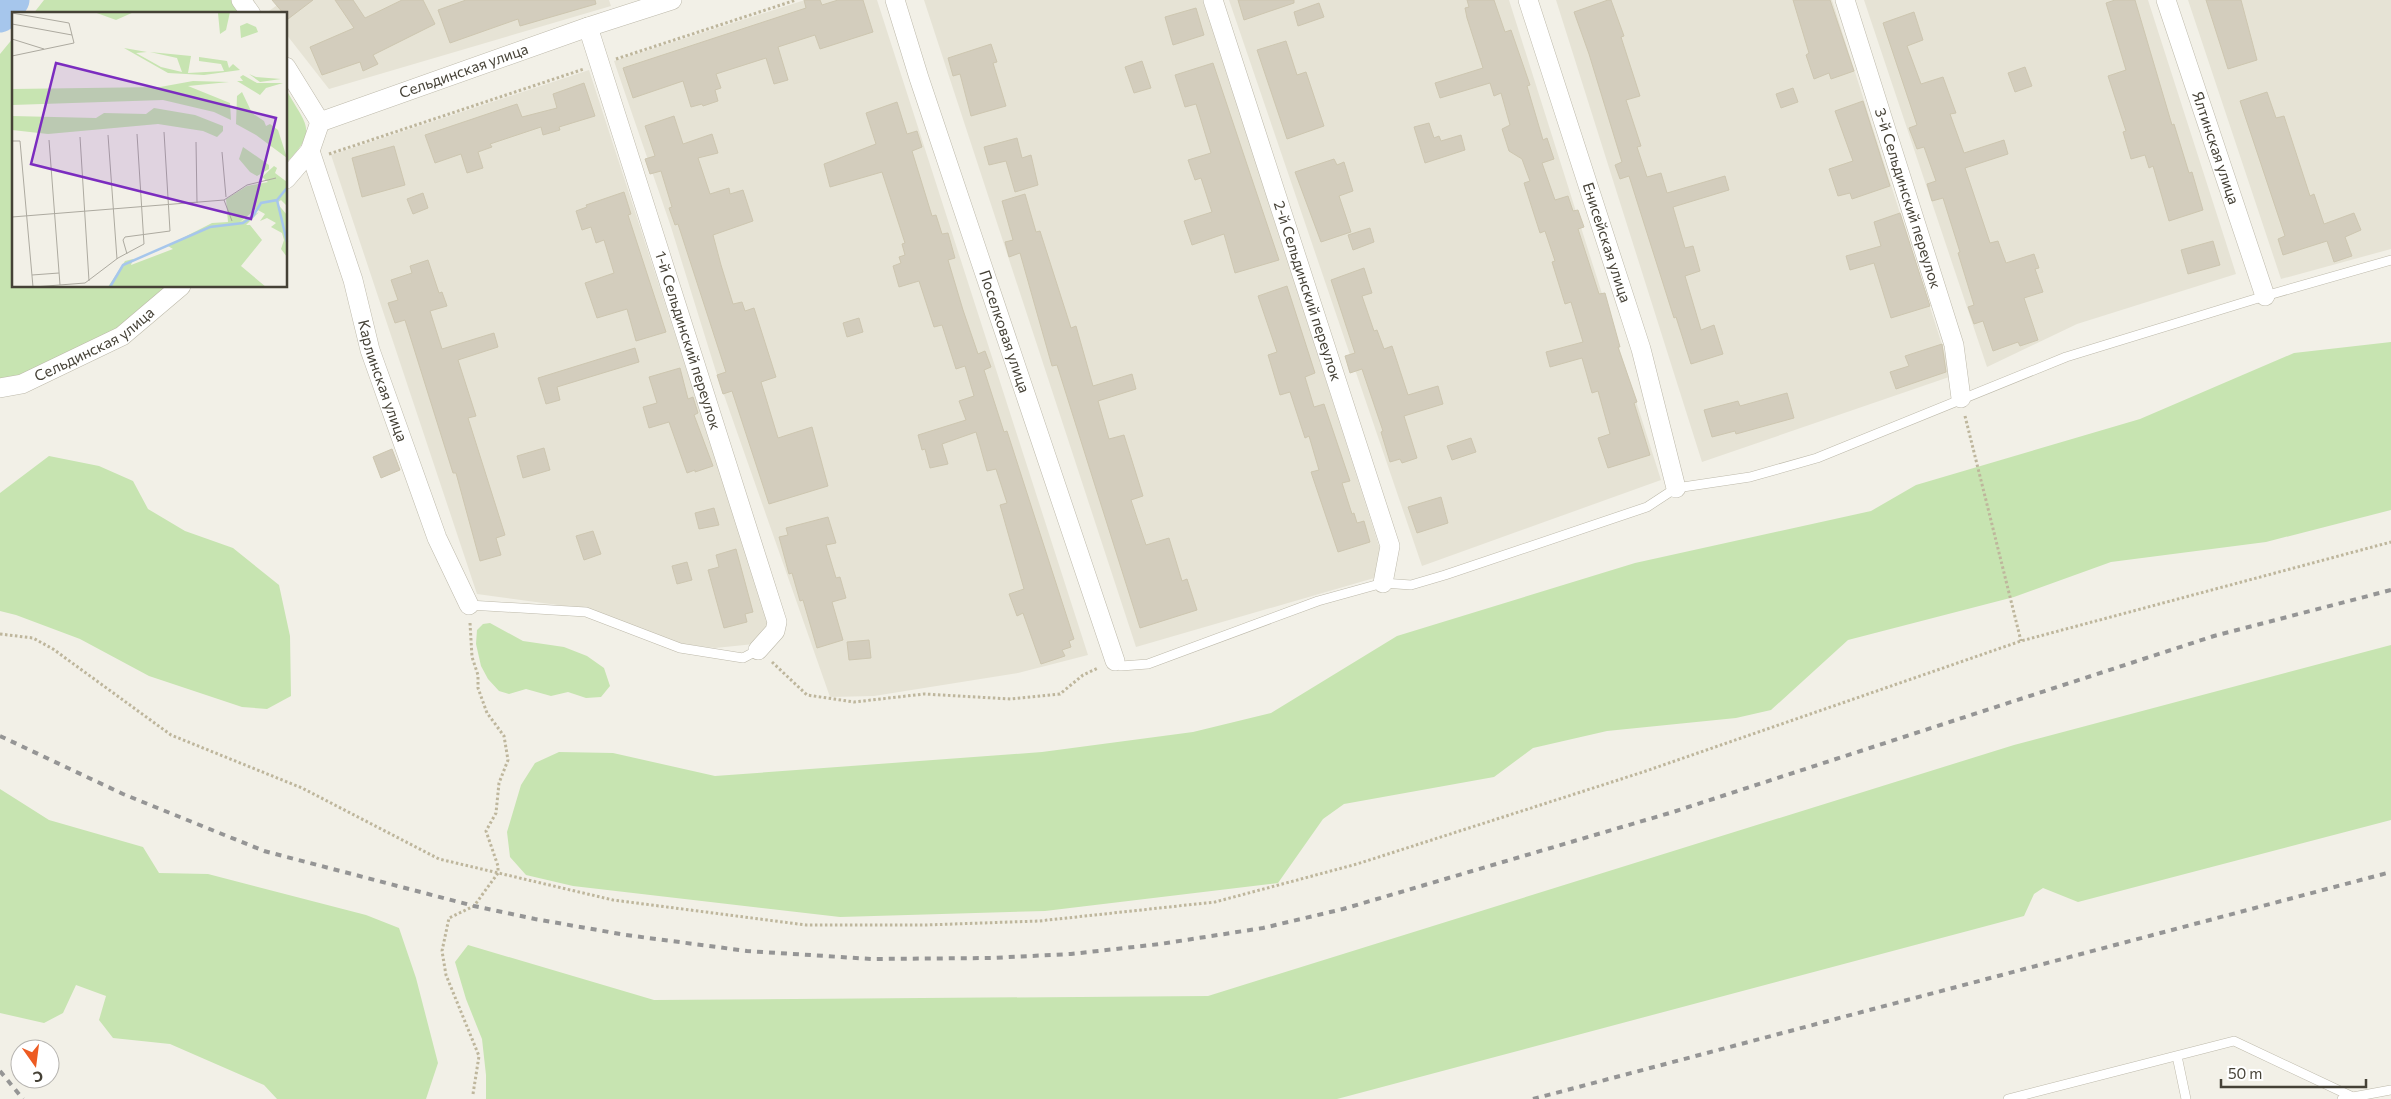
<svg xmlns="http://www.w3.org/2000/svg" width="2391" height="1099" viewBox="0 0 2391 1099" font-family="Commissioner,sans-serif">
	<rect width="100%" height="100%" fill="#f2f0e7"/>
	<path fill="#e6e3d5" d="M284,0H609L611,6L329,89L286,34V14H271L269,11Z
		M805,0H877L1088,655L1018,673L874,696L830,697L717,375L671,227L614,61Z
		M924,0H1204L1388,574L1136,647Z
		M1229,0H1509L1661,480L1422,566Z
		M1556,0H1832L1952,376L1702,462Z
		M1864,0H2148L2236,274L2077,324L1987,367Z
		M2188,0H2391V249L2281,279Z
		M589,70L775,642L715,648L675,643L587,609L477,594L331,155Z"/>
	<path fill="#c7e4b1" d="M44,0H232L242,14H33Z
		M14,37V286H167L122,325L22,378L0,381V54Z
		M286,89C305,125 320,129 286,163Z
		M2391,342V510L2266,542L2111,562L2014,597L1848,640L1771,710L1736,718L1607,731L1533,748L1494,777L1344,804L1323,819L1278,883L1045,911L840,917L573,886L526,875L510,857L507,832L521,785L535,763L559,752L613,753L715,776L1042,752L1193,732L1271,713L1397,636L1635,563L1871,511L1916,485L2140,419L2294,353Z
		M49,456L99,466L133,481L148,509L185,531L233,548L279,585L290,636L291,696L267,709L242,707L149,676L80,639L16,615L0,611V493Z
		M490,623L523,641L564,647L587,656L604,668L610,686L601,697L586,698L568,692L551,696L526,689L509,694L499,691L488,679L481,666L476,644L477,630L483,624Z
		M2391,645V820L2078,902L2043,888L2034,894L2024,916L1337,1099H486V1075L482,1039L466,999L455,962L468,945L654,1000L1208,996L2014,745Z
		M0,789L49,820L143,847L159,873L208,874L366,915L399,928L416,978L438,1063L426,1099H277L264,1085L170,1044L113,1038L99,1020L106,996L76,985L63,1013L44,1023L0,1013Z"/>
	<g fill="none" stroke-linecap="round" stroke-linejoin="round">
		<path stroke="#a6c6ec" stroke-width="35" d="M0,15L12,0"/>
	</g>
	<path fill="#d3cdbd" stroke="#cdc6b0" d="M272,0H313L288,19L286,14H284Z
		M335,0H353L365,18L402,0H423L435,24L373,55L378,64L363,71L360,62L322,75L310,47L354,28Z
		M466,0H595L596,4L520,26L518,19L450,43L438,10Z
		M804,0H820L822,5L838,0H863L873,32L820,49L815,35L778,47L788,80L774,84L766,58L716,74L721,88L715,90L718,101L703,106L702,104L691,107L683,81L633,98L623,68L806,8Z
		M1238,0H1294V3L1244,20Z
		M1467,0H1494L1505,32L1511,30L1530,85L1527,86L1543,140L1547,138L1554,159L1542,163L1555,200L1568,196L1573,211L1578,210L1584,227L1578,229L1599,294L1605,293L1620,347H1618L1637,402L1634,403L1650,455L1608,468L1598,438L1610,434L1598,391L1592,393L1582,358L1550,367L1546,352L1583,342L1571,302L1565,304L1552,262L1555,261L1545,231L1540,233L1524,183L1530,181L1522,159L1509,151L1502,129L1510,125L1501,93L1494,96L1490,83L1440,98L1435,83L1483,68L1467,18L1465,8L1469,7Z
		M1608,0H1611L1624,36L1621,37L1640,96L1626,100L1641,146L1637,147L1647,177L1661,173L1667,193L1725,176L1729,190L1673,207L1685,248L1693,246L1700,271L1685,276L1701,330L1714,325L1723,354L1691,364L1676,317L1674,318L1629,176L1620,179L1615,165L1622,162L1589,54L1574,12Z
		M1793,0H1830L1854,71L1831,79L1829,73L1814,79L1806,55L1809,53Z
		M2115,0H2135L2172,125L2174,124L2189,173L2192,172L2203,210L2169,221L2153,166L2149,168L2145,155L2131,159L2123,132L2126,131L2108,76L2126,70L2106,3Z
		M2206,0H2241L2257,60L2228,69Z
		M1319,3L1324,17L1298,26L1294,12Z
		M1196,8L1204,35L1173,45L1165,17Z
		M1914,12L1923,40L1907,46L1921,84L1943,77L1956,113L1950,114L1964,153L2004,140L2008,154L1965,168L1990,243L1998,241L2006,263L2034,254L2039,268L2035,269L2043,292L2024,298L2038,340L2020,346L2018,342L1993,351L1983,321L1974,324L1968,307L1974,305L1958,253L1960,252L1943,198L1932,201L1927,184L1936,181L1924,147L1917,149L1909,128L1917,125L1883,23Z
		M1286,41L1297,75L1306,72L1324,126L1287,139L1257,50Z
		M991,44L997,62L993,63L1006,106L971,116L960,74L953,76L948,58Z
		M1142,61L1151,88L1134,93L1125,67Z
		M1213,63L1279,260L1235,273L1224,234L1192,245L1184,221L1212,212L1201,178L1195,180L1188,160L1211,153L1196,104L1185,107L1175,75Z
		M2025,67L2032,86L2015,92L2008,73Z
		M584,83L595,116L559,127L560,130L543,135L541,127L490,144L492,147L478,152L483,168L467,173L461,154L435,163L425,135L517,104L522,117L557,108L553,94Z
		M1793,88L1798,102L1781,108L1776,94Z
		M2267,92L2276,118L2284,116L2310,196L2314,194L2324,224L2354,213L2361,230L2345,237L2352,256L2334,262L2327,241L2283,255L2278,239L2285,236L2240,101Z
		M1863,101L1890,186L1852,199L1850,193L1838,196L1829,169L1853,161L1835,111Z
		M897,102L907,134L917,131L922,147L912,151L932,216L936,215L942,234L948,233L955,258L948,260L963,310L978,354L985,351L991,367L984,370L1004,432L1007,431L1074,639L1069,641L1071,647L1062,650L1065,656L1041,664L1023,613L1017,616L1009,594L1024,589L1000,505L1007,503L996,469L987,471L976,432L942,444L948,464L930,468L925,449L922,450L918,435L966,420L959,401L974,396L965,366L956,369L942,325L934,327L919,281L899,287L893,266L901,263L899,257L905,255L902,244L905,243L882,172L830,187L824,164L876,144L866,113Z
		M674,116L683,144L712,134L718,153L698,158L710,194L729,188L730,194L743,190L753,221L713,235L721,265L733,304L742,302L745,311L754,308L776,377L761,382L778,438L812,427L828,486L769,504L732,391L723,394L717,375L726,372L678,224L675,225L669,208L672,207L661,171L650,174L645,159L655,156L645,126Z
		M1429,123L1434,138L1439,136L1441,141L1461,135L1465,150L1425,163L1414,127Z
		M1017,138L1022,158L1031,155L1038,185L1015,192L1006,161L989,165L984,147Z
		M394,146L405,185L362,197L352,158Z
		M1334,159L1337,165L1344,162L1353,191L1339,196L1351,232L1321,242L1295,172Z
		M624,192L631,214L628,215L666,332L636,341L627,309L597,318L585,283L614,273L604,240L596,243L591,227L582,230L576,211L587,207L586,205Z
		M423,193L428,208L413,214L407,199Z
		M1025,194L1036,232L1040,231L1071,328L1076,326L1093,386L1132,374L1136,389L1098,401L1109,439L1124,435L1143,496L1131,500L1146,545L1169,538L1182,581L1187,579L1197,610L1140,628L1057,365L1052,366L1020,253L1009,257L1005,242L1013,240L1002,201Z
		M1900,213L1930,306L1891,318L1874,263L1850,270L1846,256L1881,246L1874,222Z
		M1370,228L1374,242L1353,250L1348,235Z
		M2213,241L2220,265L2188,274L2181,250Z
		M428,260L439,293L442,292L447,306L430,311L442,349L494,333L498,347L458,360L476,416L468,418L505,535L496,538L501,555L480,561L456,473H453L405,320L395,323L388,303L398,300L391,280L412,273L410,266Z
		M1364,268L1372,293L1362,296L1374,331L1377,330L1384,349L1392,346L1408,395L1438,386L1443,404L1404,416L1417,458L1402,463L1400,459L1390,462L1381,432L1383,431L1362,369L1350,373L1345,356L1355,353L1331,280Z
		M1287,286L1315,373L1305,377L1314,407L1324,404L1350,481L1342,483L1352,514L1354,513L1357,523L1364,521L1370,542L1338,552L1311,472L1319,470L1309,436L1305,438L1290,392L1280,395L1268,355L1277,352L1258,296Z
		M859,318L863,332L847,337L843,323Z
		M1942,344L1946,372L1896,389L1890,372L1909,366L1905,356Z
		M635,348L639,362L557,387L560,400L546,404L538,378Z
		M680,368L688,399L693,397L698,413L694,415L713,466L695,472V470L687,473L669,422L649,428L643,407L657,403L649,377Z
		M1787,393L1794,418L1736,434L1735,431L1712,437L1704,410L1738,401L1740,406Z
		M1471,438L1476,452L1452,460L1447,446Z
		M544,448L550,470L523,478L517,456Z
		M392,449L400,470L381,478L373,457Z
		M1441,497L1448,523L1417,533L1408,507Z
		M714,508L719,525L699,529L695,513Z
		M828,517L836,543L826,545L836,578L840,577L846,598L832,602L843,640L817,648L803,600L800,601L792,573L789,574L779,537L788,535L786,528Z
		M593,531L601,554L584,560L576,536Z
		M736,549L753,612L745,614L747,622L724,628L708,570L719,567L716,555Z
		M687,562L692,580L677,584L672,566Z
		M869,640L871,658L849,660L847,642Z"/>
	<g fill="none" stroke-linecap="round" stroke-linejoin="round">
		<defs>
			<path id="lane" d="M469,605L586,612L680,648L743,658L758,650
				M1115,661L1121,666L1148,664L1318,601L1383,583L1411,585L1445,575L1647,507L1676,488L1750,477L1817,458L2066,357L2265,296L2391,260
				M2177,1056L2186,1099
				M2008,1099L2234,1041L2353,1097
				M2342,1099L2391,1090"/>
			<g id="street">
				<path d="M241,0L251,14"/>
				<path id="s1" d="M895,0L919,78L1115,661"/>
				<path id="s2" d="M1213,0L1390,546L1383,583"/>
				<path id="s3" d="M1528,0L1641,349L1676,488"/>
				<path id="s4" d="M1845,0L1954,345L1961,398"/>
				<path id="s5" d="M2166,0L2265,296"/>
				<path id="s6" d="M588,27L777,622L775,631L758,650"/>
				<path d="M286,67L320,122"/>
				<path id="s7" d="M310,151L353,280L370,350L437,538L469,605"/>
				<path id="s8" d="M286,179L310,151L320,122L588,27L672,0"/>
				<path id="s9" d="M0,388L22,384L122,336L181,286"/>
			</g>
		</defs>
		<use href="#lane" stroke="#bdb9aa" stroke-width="10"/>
		<use href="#street" stroke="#bdb9aa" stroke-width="20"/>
		<path stroke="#beb69c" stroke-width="3" stroke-dasharray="2.5 2.5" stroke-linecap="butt" d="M616,59L796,0
			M329,154L584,69
			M1965,416L2021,641
			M470,623L472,657L478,675V688L487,713L504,736L508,760L499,783L496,813L486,831L498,866V873L474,906L449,918L442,951L446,975L479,1056L473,1094
			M0,634L33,638L53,649L171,735L302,788L439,859L613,900L806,925H925L1039,921L1215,902L1357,864L1643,772L2021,641L2391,542
			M772,662L807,695L854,702L924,694L1011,699L1060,694L1083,675L1098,668"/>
		<use href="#lane" stroke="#fff" stroke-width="9"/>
		<use href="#street" stroke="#fff" stroke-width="19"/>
		<path stroke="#959595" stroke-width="4" stroke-dasharray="6 6" stroke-linecap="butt" d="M0,736L123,794L264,851L474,906L535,919L626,935L747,951L872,959L991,958L1071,954L1160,944L1263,928L1343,909L1673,812L2214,636L2391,590
			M0,1071L23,1099
			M1533,1099L2391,872"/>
	</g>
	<g text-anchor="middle" stroke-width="4.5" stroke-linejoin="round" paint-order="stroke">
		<g font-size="15" fill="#454136" stroke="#fff">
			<text dy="5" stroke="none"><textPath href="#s8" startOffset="220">Сельдинская улица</textPath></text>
			<text dy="5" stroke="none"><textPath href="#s5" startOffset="156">Ялтинская улица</textPath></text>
			<text dy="5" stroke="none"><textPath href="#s4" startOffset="208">3-й Сельдинский переулок</textPath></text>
			<text dy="5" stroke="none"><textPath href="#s3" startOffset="255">Енисейская улица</textPath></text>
			<text dy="5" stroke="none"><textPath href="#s2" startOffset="306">2-й Сельдинский переулок</textPath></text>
			<text dy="5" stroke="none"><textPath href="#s1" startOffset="349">Поселковая улица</textPath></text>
			<text dy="5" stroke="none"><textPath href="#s6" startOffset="329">1-й Сельдинский переулок</textPath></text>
			<text dy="5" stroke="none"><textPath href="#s9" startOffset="105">Сельдинская улица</textPath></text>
			<text dy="5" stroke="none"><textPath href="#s7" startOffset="241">Карлинская улица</textPath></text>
		</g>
	</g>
	<g transform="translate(12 12)">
		<rect width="275" height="275" fill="#f2f0e7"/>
		<path d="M82,0H122L104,8ZM218,0L214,18L208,22L206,1ZM235,11L244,15L246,20L229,26L228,14ZM112,36L135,40L124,41L149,55L170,60L165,46L138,40L179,44L176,61L212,59L209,52L187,49V45L215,49L217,56L221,52L228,58L192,63L156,61ZM237,62L244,65L269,67L248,70ZM231,63L245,71H271L254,76L248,83L225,69H231L228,65ZM181,69L217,70L176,74L218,91L219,108L202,100L151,88L0,93V77L148,75ZM230,80L240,101L252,109L254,114L258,112L266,118L275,146L244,123L224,112L225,84ZM142,96L183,103L211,114V119L205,125L191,119L146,112L36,122L0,118V104L84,106L92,101L134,102ZM231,135L257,153V157L245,164L238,160L227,147ZM262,154L265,156L263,161L275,170V194L269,188L265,191L275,203V245L269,237L272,228L270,221L259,215L264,211L255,206L248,209L253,202L244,197L228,210L247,200L234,213H238L250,228L229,254L254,275H96L113,249L121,247L119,253L161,237L156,234L141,241L200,211L216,210L214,187L235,174L256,170L250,165Z" fill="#c7e4b1"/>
		<path fill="none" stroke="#a6c6ec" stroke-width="2.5" d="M265,188L275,230M98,275L111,253L198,215L231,211L241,204L249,191L265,188L275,176"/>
		<path fill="none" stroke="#adaaa0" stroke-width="1" d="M0,1L57,11L62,31L0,44M0,12L60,23M0,27L32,37M96,123L105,247M68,125L77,269M37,128L48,273M0,129H8L21,275M184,130L185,191M210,140L214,185M212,188L220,209M0,205L212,188L235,173L264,166M115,242L111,228L113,225L158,219L152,120M20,263L47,261M22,275L73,271L106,246L132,232L125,122"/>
		<path fill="#7b2cbf" fill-opacity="0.15" stroke="#7b2cbf" stroke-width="2.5" d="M44,51L264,106L239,207L19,152Z"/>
		<rect width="275" height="275" fill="none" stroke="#454136" stroke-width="2.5"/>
	</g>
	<g transform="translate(35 1064) rotate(166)"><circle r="24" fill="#ffffff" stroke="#b5b3af"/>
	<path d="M0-4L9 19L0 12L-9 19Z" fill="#ed5b22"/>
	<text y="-8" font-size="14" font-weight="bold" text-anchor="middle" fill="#454136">С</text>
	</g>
	<path d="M2221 1079v8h145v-8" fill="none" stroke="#454136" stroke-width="2.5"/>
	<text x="2228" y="1079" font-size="15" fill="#454136" stroke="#ffffff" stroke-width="4" paint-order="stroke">50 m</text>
</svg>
